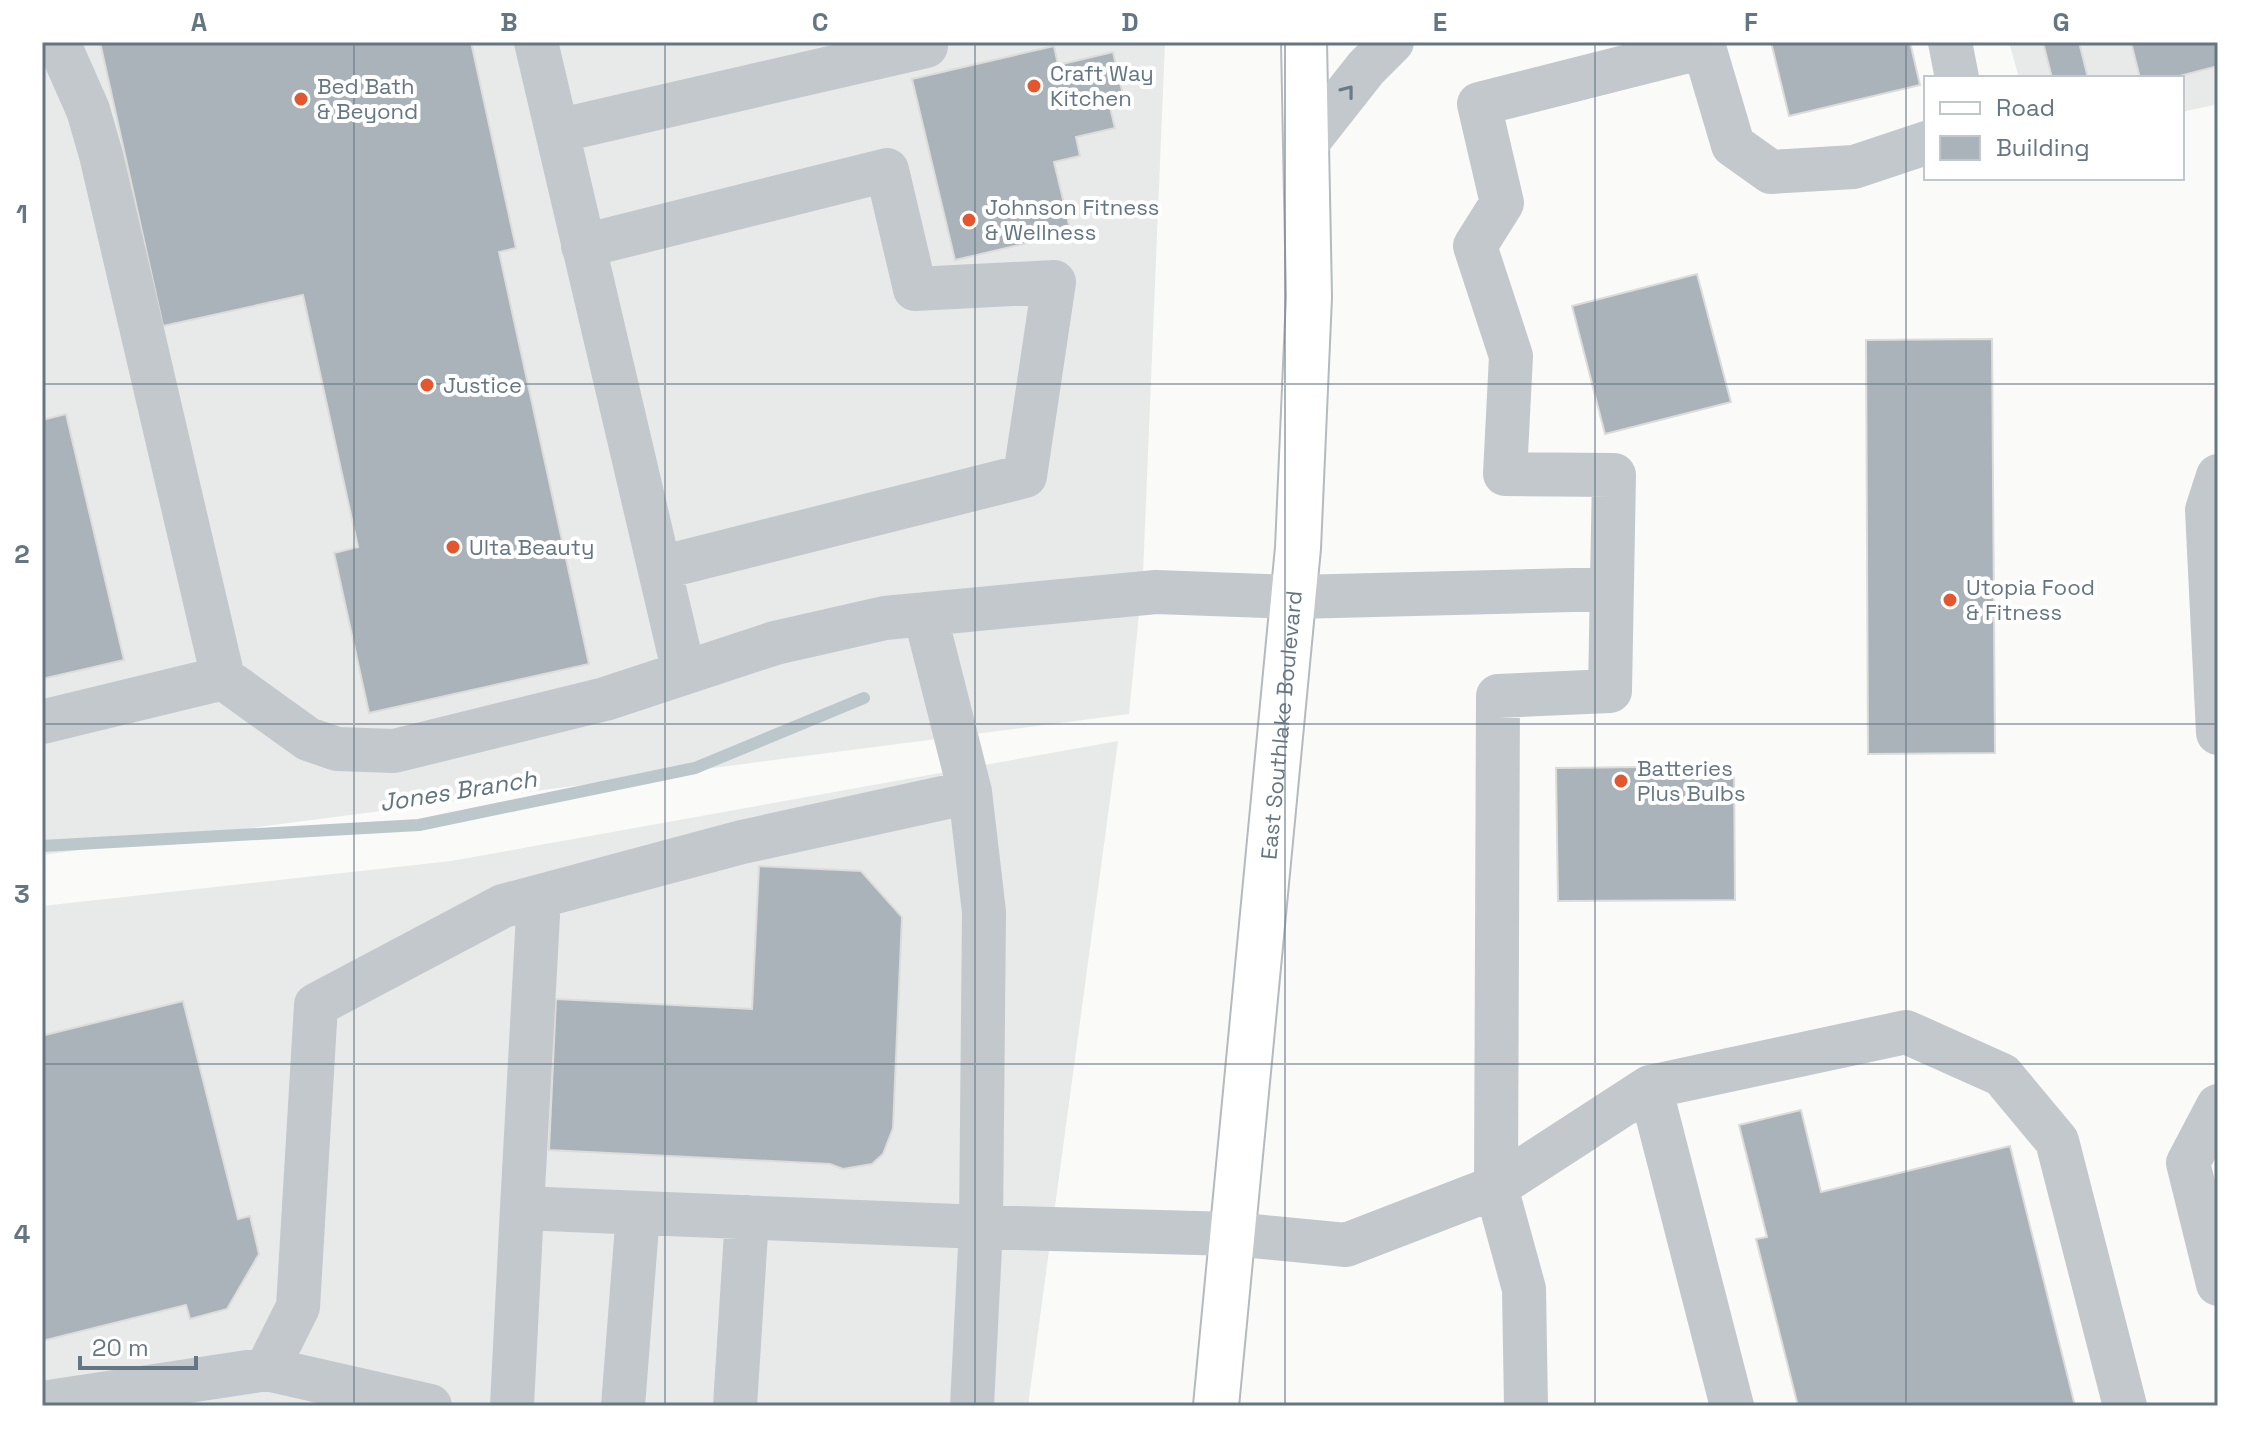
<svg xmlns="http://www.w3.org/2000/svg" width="2260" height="1448" viewBox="0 0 2260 1448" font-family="'Space Grotesk',sans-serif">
	<rect width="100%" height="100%" fill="#fafaf8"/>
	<path fill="#e8e9e9" d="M42,42H1165L1143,574L1129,714L42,855Z
		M2009,42H2218V104L2182,112V78H2019Z
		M1118,741L1028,1406H42V906L451,861Z"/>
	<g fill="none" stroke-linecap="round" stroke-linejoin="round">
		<path stroke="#bbc7cb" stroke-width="12" d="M42,846L419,825L695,768L864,698"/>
	</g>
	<path fill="#aab3b9" stroke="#dcdcda" stroke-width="2" d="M100,42H471L516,248L499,252L589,664L369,713L334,553L358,547L303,295L163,326Z
		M1771,42H1910L1920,85L1789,116Z
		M2043,42H2079L2088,78H2052Z
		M2131,42H2218V66L2172,78H2140Z
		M1054,46L1058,65L1113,52L1123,95L1108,99L1115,128L1076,137L1080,156L1054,162L1071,233L955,260L912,79Z
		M1697,274L1731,402L1605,434L1572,306Z
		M1992,339L1995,753L1868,754L1866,340Z
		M66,414L124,660L42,679V420Z
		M1734,766L1735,900L1558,901L1556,768Z
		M759,866L861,871L902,917L893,1128L883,1154L872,1164L843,1169L830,1164L549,1150L556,999L752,1009Z
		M183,1001L238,1219L250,1216L259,1254L227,1309L190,1319L186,1305L42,1341V1021L45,1035Z
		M1801,1110L1821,1192L2010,1146L2075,1406H1798L1756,1239L1767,1237L1739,1125Z"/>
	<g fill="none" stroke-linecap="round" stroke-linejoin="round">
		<defs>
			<g id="major">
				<path id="s1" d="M1216,1406L1298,548L1309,297L1304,42"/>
			</g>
		</defs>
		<use href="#major" stroke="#b5babe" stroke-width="48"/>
		<path stroke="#c3c8cc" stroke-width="44" d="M58,42L88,110L101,155L223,678L308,739L337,749L394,751L605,699L775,643L885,618L1156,592L1294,597L1612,589
			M536,42L684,673
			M1950,42L1957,78
			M1704,47L1733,145L1771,172L1854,167L1926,143
			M557,131L926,46L925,42
			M1307,143L1366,68L1392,42
			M583,246L887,170L915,289L1054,282L1025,476L660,568
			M2218,476L2207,510L2218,733
			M925,614L970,792
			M42,722L223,678
			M2218,1106L2188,1163L2218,1284
			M1496,1187L1498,696L1610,691L1614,475L1505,474L1511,356L1475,246L1502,203L1479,104L1704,47L1703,42
			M1496,1187L1650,1087
			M522,1208L539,897
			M267,1369L298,1307L316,1005L503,906L742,842L970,792L984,912L981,1227L522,1208L512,1406
			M42,1403L267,1369L430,1406
			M623,1406L638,1213
			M735,1406L747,1217
			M972,1406L981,1227L1233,1234L1346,1245L1496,1187L1524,1289L1526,1406
			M1732,1406L1650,1087L1906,1032L2002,1075L2057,1141L2125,1406"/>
		<use href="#major" stroke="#fff" stroke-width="44"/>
	</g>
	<defs><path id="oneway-chevron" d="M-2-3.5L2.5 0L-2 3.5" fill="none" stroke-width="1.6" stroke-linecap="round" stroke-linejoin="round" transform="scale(2)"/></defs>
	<use stroke="#6a7a87" href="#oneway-chevron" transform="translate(1348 91) rotate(-52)"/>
	<path fill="none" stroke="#657683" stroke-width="2" stroke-opacity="0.55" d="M354,42V1406M665,42V1406M975,42V1406M1285,42V1406M1595,42V1406M1906,42V1406M42,384H2218M42,724H2218M42,1064H2218"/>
	<g fill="#e4572e" stroke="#fff" stroke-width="3">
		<circle cx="1034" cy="86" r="8"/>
		<circle cx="301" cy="99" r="8"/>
		<circle cx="969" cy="220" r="8"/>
		<circle cx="427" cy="385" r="8"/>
		<circle cx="453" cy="547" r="8"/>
		<circle cx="1950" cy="600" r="8"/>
		<circle cx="1621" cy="781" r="8"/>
	</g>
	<g text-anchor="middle" stroke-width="8" stroke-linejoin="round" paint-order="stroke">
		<g font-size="22" fill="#657683" stroke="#fff" text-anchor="start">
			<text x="1050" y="81">Craft Way<tspan x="1050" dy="25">Kitchen</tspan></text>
			<text x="317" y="94">Bed Bath<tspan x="317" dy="25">&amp; Beyond</tspan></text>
			<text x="985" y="215">Johnson Fitness<tspan x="985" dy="25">&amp; Wellness</tspan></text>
			<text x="443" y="393">Justice</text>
			<text x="469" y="555">Ulta Beauty</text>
			<text x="1966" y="595">Utopia Food<tspan x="1966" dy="25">&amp; Fitness</tspan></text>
			<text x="1637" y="776">Batteries<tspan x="1637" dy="25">Plus Bulbs</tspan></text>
		</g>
		<g font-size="22" fill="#657683" stroke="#fff">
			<text dy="8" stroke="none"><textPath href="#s1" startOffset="684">East Southlake Boulevard</textPath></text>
		</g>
		<g font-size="24" font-style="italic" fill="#60757c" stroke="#fff">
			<text transform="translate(458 791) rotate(-9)" y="8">Jones Branch</text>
		</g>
	</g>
	<rect width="2260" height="1448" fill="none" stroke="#ffffff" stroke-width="88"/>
	<rect x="1924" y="76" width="260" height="104" fill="#ffffff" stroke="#c1c8cd" stroke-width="2"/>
	<rect x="1940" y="102" width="40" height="12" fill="#ffffff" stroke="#c1c8cd" stroke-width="2"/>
	<text x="1996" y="116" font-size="24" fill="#657683">Road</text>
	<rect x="1940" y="136" width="40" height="24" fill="#aab3b9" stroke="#c1c8cd" stroke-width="2"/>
	<text x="1996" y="156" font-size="24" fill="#657683">Building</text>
	<path d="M80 1356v12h116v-12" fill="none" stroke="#657683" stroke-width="4"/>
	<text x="92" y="1356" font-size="24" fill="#657683" stroke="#ffffff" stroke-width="6" paint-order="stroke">20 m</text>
	<rect x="44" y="44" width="2172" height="1360" fill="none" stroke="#657683" stroke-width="3"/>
	<g font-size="26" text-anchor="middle" font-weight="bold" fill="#657683">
		<text x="199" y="31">A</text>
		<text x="509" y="31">B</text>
		<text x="820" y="31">C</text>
		<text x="1130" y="31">D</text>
		<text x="1440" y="31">E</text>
		<text x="1751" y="31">F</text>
		<text x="2061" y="31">G</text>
		<text x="22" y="223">1</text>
		<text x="22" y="563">2</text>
		<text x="22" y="903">3</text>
		<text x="22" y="1243">4</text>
	</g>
</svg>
